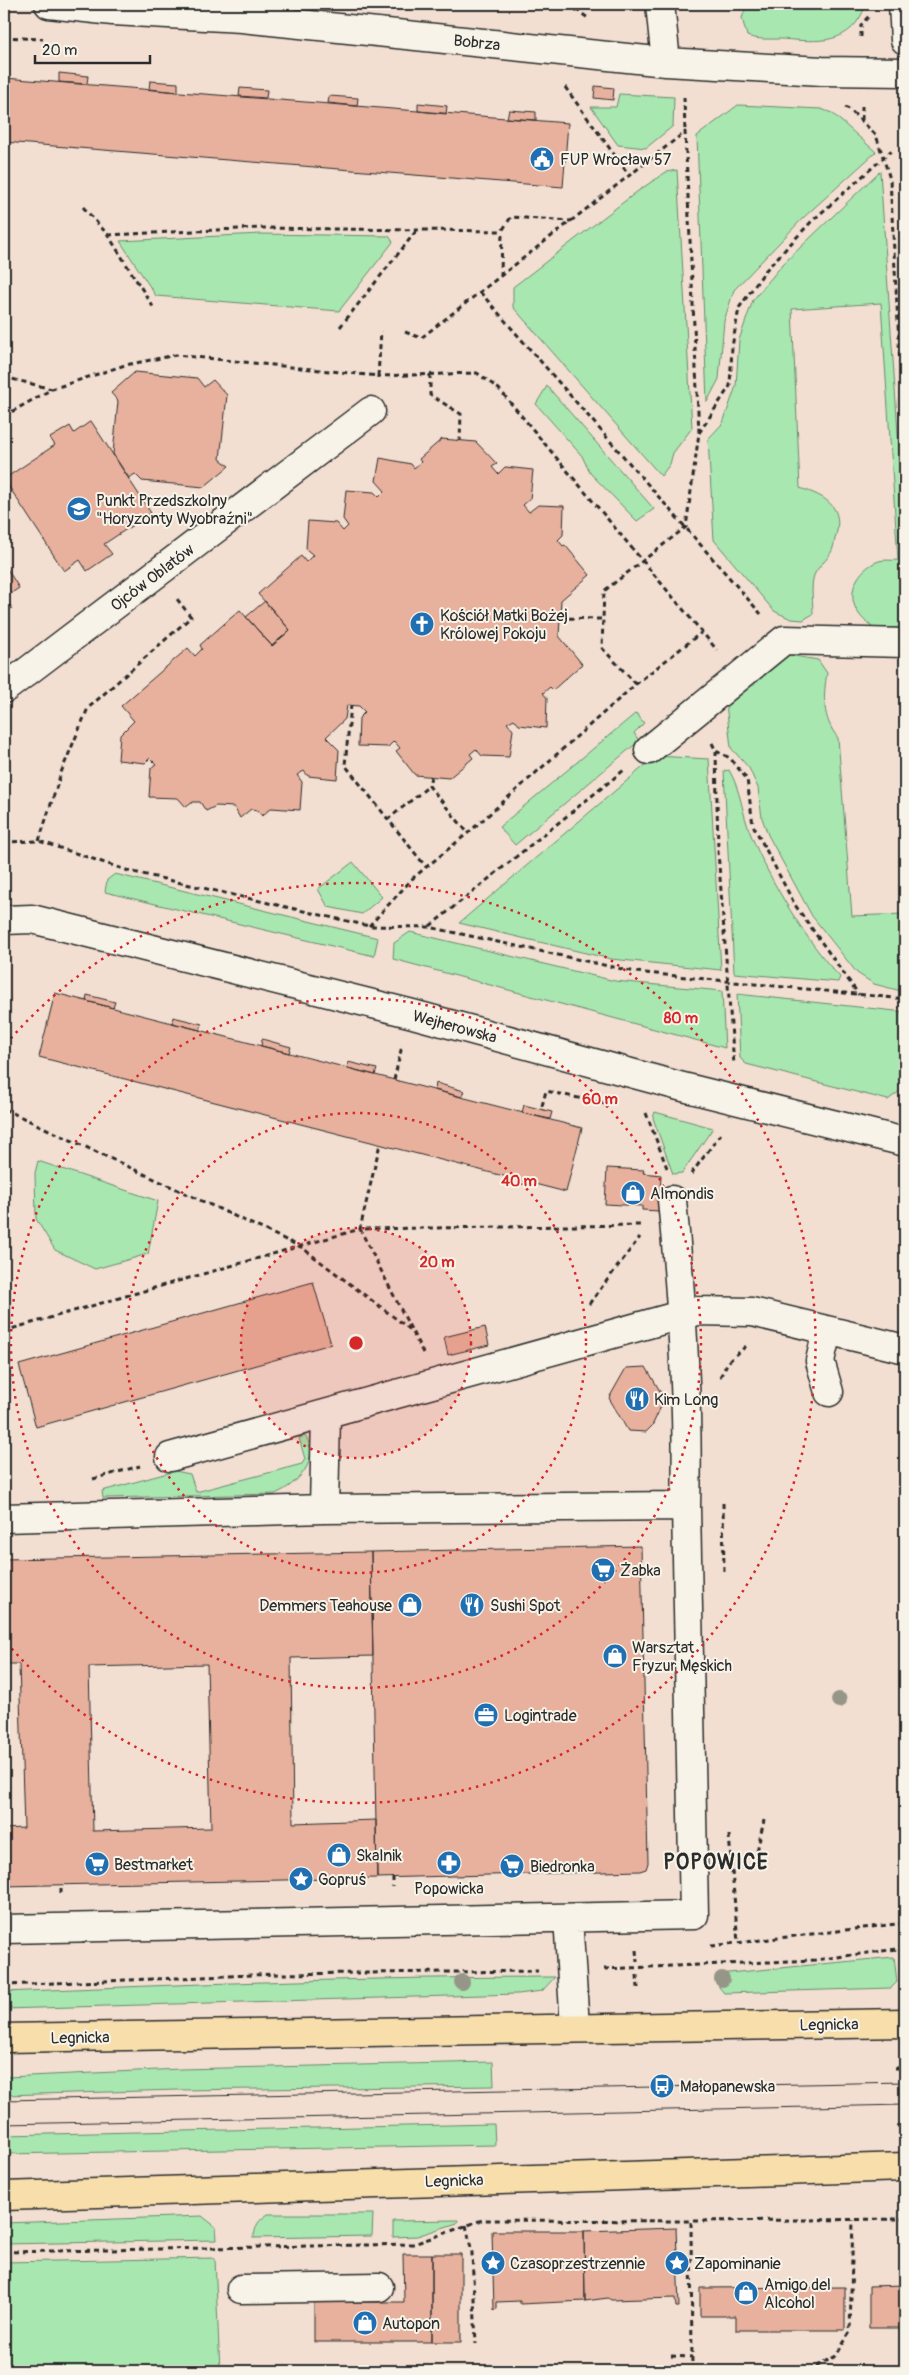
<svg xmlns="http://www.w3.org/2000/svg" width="909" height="2375" viewBox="0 0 909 2375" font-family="Pangolin,sans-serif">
	<rect width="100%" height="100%" fill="#f2dfd2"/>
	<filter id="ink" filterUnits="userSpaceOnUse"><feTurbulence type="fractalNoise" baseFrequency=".02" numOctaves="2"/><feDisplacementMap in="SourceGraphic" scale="10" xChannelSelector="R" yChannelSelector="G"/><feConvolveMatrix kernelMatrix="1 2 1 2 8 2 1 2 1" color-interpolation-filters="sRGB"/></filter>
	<g filter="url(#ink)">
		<path fill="#a8e7af" stroke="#6a896d" d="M747,4H866C852,46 818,42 782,39C771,39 757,40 747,36L742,18Z
			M619,94L674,97L673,126L646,148L618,145L591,107H616Z
			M738,105L821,109L832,113L876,152L803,218L734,290L724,321L719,379L707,402L697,136Z
			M677,170L692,428L673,453L670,464L661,476L513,307V287L638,191L666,172Z
			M880,171L905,535V623L897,628H873C868,623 862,619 859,614C844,594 858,568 879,561C885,559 892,561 898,560L881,303L792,309L800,488C827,497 845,507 835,539C834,544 833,550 830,554C825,563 815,568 813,579C811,589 813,603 813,614L803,620L791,619L774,611L714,540L708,439L723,423L736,386L739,340L753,300L783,264Z
			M261,234L389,236L393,242L339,311L156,296L120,241Z
			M547,386L654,509L637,521L590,473L582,456L536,404Z
			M782,654L818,660L827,673C823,696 822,718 838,738L852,916L905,914V992L874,984L857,973L812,916L768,835L762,818L758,788L749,768L731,748L725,695Z
			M636,713L644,723L634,733L639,741L515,845L499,827Z
			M656,756L709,759L721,970L611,959L459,923Z
			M729,770C741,790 742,814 751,835C769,879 807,943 840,977L838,982L734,973L724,771Z
			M353,862L382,897L362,914L328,907L318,889Z
			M115,874L378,938L374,956L105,892L107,880Z
			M410,932L615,981L722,991L725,1048L393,959L394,943Z
			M737,994L905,1012V1087L888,1100L746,1064L740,1058Z
			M655,1112L713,1128L682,1173L673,1174L653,1118Z
			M38,1161L158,1201L148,1254L95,1269L55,1250L36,1219L35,1173Z
			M305,1436C322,1459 297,1485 275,1494L103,1498L102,1491L175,1471L190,1474L196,1492L302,1464L305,1459L299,1438Z
			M894,1957L897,1982L891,1988L724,1993L719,1987L718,1974Z
			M555,1977L542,1991L518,1994L4,2009V1992C187,1984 371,1977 555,1977Z
			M493,2062L494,2086L178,2090L4,2095V2077H7L180,2069Z
			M494,2124L495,2145L4,2154V2135Z
			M268,2214H373L372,2236L254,2238C255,2225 258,2221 268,2214Z
			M202,2216L216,2227L217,2240L4,2244V2223Z
			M458,2220L457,2223L417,2236L393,2237V2221Z
			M215,2258L220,2371H4V2262Z"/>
		<path fill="#e8b19d" stroke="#2b2b2b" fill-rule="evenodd" d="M59,73L88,76L87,84L59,82Z
			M4,78L568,123L563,187L4,142Z
			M150,81L178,83V92L149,89Z
			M595,86L614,88L613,100L594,98Z
			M240,88L267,90L266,98L239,96Z
			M329,96L358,98L357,106L328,103Z
			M418,103L447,106L446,114L418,111Z
			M509,110L536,112V120L507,118Z
			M135,372L197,378L204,387L213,380L227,395L220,459L229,466L204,487L142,481L135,474L129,478L113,454L118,401L111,393Z
			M91,421L151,513L104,544L112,554L87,571L80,560L64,571L4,479L55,445L50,438L70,426L74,433Z
			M442,439L476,442L497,464L492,467L498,474L505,467L533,470L530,499L523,505L529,512L538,505L564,506L563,535L558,540L563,546L565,545L590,575L561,600L559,636L582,664L553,690L550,687L543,693L547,698L546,728L519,725L514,719L507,723L513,730L509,757L482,756L476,749L470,754L473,758L449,778L415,775L396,751L400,748L394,741L388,747L358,746L359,718L365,712L359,706L347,705L345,719L326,737L339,750L337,779L308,776L304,771L297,775L302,782L300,810L271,808L262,816L257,810L251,809L240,818L234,807L216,806L206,811L200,802H193L186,807L178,798L149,797L151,768L156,764L150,758L145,763L118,760L120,735L134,721L121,706L188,648L195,656L202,649L200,645L240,610L272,646L290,630L258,594L301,556L306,562L313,555L306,549L308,521L336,523L343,531L348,526L343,519L346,490L374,492L379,497L385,491L376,481L380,458L411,464L414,468L421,462L419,459Z
			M4,564L19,588L4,598L12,608L4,613Z
			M265,601L290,630L272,646L246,617Z
			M55,993L582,1128L566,1192L39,1057Z
			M87,995L115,1002L113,1008L86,1001Z
			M173,1017L202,1024L200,1030L172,1023Z
			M262,1039L291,1047L289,1053L261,1046Z
			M348,1062L377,1069L375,1075L347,1068Z
			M436,1083L464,1091L462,1097L435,1090Z
			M524,1105L552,1112L550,1119L522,1113Z
			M607,1168L644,1170L643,1173L661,1175L659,1211L642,1210V1206L605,1204Z
			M313,1282L331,1344L36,1427L19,1365Z
			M485,1327L489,1345L448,1355L444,1337Z
			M646,1367L664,1398V1400L652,1426L646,1432L628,1431L609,1398L626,1368Z
			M641,1546L648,1863L646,1869L640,1871L377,1878L371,1552Z
			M371,1552L373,1656L291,1658L293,1823L376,1820L377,1878L4,1886V1829L24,1828L19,1664H4V1559ZM207,1664L211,1828L93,1831L89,1667Z
			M676,2228L679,2307H676L675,2298L611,2300L608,2298L585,2301L584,2231Z
			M492,2231H584L585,2301L520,2304V2301L497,2302V2309L494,2310Z
			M403,2254H432V2342H314V2302H404Z
			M432,2254H461V2342H432Z
			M905,2285V2328H869V2286Z
			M845,2287V2330H736V2316H700V2288Z"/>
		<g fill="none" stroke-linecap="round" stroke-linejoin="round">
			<defs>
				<path id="minor" d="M49,4L113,11L242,18L666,62L822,71L905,72
					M660,4L666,62
					M903,4L905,40
					M4,689L371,411
					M649,750L784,640L905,643
					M4,920L32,919L409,1013L679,1086L905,1142
					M827,1331L820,1361L829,1392
					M170,1457L695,1311L752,1312L905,1349
					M324,1509L326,1415
					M4,1518L324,1509L686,1506
					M568,1918L575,2027
					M4,1929L694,1915L686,1506C689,1403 682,1302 672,1200
					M241,2289L379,2287"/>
				<path id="major" d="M4,2038L905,2023
					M4,2196L905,2167"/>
			</defs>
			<use href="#minor" stroke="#2b2b2b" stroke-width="31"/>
			<use href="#major" stroke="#2b2b2b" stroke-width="31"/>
			<path stroke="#2b2b2b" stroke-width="3" stroke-dasharray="5 4" stroke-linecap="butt" d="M568,4L588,18
				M4,37L43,39
				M861,37V25L869,16
				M565,87L629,175
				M684,97L685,132
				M862,106V121
				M845,107L849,109L876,135L890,179L905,450
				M83,207L108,235L155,310
				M108,235L260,228L502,231L511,217L571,221
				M501,276L502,231
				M480,292L761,614
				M340,327L417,230
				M405,332L421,338L685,132L699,433L686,527L604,591L602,648L636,684
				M430,374V395L461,414L460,441
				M4,377L52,389
				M378,378V376L477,373L499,389L717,650
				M4,416L52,389L125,365L176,355L378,376L381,331
				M699,433L730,386L732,347L739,308L765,271L811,222L891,151
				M560,618L601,619
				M351,705L345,765L426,867
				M712,743L716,751L718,851L734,1065
				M716,751L730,758L747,779L753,825L795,905L859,995
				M431,776L429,786L468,833
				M387,820L429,786
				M39,841L62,770L88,708L191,617L177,599
				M4,842L39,841L129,871L369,926L429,927L636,972L905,999
				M369,926L413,878L468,833L636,684L702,632
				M430,926L624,770
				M394,1080L402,1046
				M542,1106L546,1091L606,1104
				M4,1109L301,1247L411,1330
				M646,1113L667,1168
				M691,1174L723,1131
				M589,1304L640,1237
				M4,1331L360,1229L380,1144
				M423,1353L360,1229L642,1225
				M720,1377L728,1362L746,1346
				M93,1479L140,1466
				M723,1503L724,1574
				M729,1835L738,1943
				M726,1858L756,1856L764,1820
				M393,1877V1887
				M61,1893V1884
				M711,1946L905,1923
				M636,1950L637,1962
				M604,1969L815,1960L905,1948
				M637,1975L638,1988
				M4,1985L277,1974L538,1971
				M895,2068H905
				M897,2126H905
				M466,2225L472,2253L476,2344
				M4,2252L414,2244L482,2220L691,2221
				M671,2356L692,2357
				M692,2371L691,2221L905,2219
				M808,2371L836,2356L850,2332L853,2220"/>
			<use href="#minor" stroke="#f7f3e8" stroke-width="28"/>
			<use href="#major" stroke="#f8deab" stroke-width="28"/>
			<path stroke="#2b2b2b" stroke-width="1" d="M4,2100L905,2082
				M4,2124L905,2105"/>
		</g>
		<g fill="#969688">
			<circle cx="839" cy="1700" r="8"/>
			<circle cx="722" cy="1979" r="8"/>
			<circle cx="462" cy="1982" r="8"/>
		</g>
	</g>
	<circle cx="356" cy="1343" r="115" fill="#d62828" fill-opacity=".12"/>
	<g fill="none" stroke="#d62828" stroke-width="2.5" stroke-dasharray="2.5 5">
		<circle cx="356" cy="1343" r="115"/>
		<circle cx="356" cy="1343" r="230"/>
		<circle cx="356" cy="1343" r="345"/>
		<path d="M6 1044A460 460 0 1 1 6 1642"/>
	</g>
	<defs>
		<symbol id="civic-disc" viewBox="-11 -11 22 22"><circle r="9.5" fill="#1f6fb2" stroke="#f7f3e8"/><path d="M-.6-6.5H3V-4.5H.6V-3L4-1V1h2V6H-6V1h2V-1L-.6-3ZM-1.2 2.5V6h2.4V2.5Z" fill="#fff"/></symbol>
		<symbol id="school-disc" viewBox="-11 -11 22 22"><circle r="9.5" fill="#1f6fb2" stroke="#f7f3e8"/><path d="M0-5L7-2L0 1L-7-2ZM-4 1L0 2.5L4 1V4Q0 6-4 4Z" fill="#fff"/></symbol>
		<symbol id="church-disc" viewBox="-11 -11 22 22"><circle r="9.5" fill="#1f6fb2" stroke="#f7f3e8"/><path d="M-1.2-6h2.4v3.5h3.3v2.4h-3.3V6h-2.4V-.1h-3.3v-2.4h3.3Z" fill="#fff"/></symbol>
		<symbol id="shop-disc" viewBox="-11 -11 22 22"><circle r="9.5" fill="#1f6fb2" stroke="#f7f3e8"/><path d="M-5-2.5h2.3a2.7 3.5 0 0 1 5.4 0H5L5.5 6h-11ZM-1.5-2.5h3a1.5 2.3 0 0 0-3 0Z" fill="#fff"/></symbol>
		<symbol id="restaurant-disc" viewBox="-11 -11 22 22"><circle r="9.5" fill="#1f6fb2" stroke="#f7f3e8"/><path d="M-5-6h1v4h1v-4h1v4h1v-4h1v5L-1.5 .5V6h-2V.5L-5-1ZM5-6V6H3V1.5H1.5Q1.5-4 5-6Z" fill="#fff"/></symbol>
		<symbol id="supermarket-disc" viewBox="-11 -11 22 22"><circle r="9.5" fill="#1f6fb2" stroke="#f7f3e8"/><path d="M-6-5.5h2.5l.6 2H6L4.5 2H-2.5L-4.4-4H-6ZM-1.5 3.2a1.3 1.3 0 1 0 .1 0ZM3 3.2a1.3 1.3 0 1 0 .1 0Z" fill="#fff"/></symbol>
		<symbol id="office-disc" viewBox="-11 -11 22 22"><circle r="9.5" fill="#1f6fb2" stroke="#f7f3e8"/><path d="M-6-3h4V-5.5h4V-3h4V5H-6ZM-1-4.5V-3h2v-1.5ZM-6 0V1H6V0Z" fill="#fff"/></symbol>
		<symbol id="pharmacy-disc" viewBox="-11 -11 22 22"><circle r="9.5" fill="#1f6fb2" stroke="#f7f3e8"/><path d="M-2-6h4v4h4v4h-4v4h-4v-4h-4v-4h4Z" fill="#fff"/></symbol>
		<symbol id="sight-disc" viewBox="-11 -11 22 22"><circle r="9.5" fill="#1f6fb2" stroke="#f7f3e8"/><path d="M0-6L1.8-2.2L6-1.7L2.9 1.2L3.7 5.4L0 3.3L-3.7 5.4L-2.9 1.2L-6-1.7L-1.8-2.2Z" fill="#fff"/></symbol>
		<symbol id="bus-disc" viewBox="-11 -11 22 22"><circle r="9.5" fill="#1f6fb2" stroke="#f7f3e8"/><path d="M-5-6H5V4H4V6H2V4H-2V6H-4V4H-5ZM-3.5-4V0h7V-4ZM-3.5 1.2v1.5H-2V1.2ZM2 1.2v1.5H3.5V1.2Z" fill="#fff"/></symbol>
	</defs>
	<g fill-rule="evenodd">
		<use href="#civic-disc" x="528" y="145" width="28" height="28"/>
		<use href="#school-disc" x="65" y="495" width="28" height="28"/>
		<use href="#church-disc" x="408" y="610" width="28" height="28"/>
		<use href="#shop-disc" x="619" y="1179" width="28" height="28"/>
		<use href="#restaurant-disc" x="623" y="1385" width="28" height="28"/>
		<use href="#supermarket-disc" x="589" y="1556" width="28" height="28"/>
		<use href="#shop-disc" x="396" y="1591" width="28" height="28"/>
		<use href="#restaurant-disc" x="458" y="1591" width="28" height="28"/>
		<use href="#shop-disc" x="601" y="1642" width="28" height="28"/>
		<use href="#office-disc" x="472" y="1701" width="28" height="28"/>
		<use href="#shop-disc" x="325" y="1841" width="28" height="28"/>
		<use href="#pharmacy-disc" x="435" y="1849" width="28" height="28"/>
		<use href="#supermarket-disc" x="83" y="1850" width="28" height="28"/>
		<use href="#supermarket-disc" x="498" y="1852" width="28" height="28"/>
		<use href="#sight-disc" x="287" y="1865" width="28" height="28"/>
		<use href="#bus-disc" x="648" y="2072" width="28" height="28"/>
		<use href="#sight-disc" x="479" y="2249" width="28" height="28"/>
		<use href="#sight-disc" x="663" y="2249" width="28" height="28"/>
		<use href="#shop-disc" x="732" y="2279" width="28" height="28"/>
		<use href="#shop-disc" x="351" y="2309" width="28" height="28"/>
	</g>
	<g text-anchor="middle" stroke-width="4" stroke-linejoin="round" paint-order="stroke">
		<g font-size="16" fill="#2b2b2b" stroke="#f7f3e8">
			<text transform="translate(477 42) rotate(6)" y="6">Bobrza</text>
			<text transform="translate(152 577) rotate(-37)" y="6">Ojców Oblatów</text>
			<text transform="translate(455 1026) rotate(15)" y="6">Wejherowska</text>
			<text transform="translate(829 2024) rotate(-1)" y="6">Legnicka</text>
			<text transform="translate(80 2037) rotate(-1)" y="6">Legnicka</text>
			<text transform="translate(454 2180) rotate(-2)" y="6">Legnicka</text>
		</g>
		<g font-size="16" fill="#2b2b2b" stroke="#f7f3e8" text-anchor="start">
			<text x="560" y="165">FUP Wrocław 57</text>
			<text x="96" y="506">Punkt Przedszkolny<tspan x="96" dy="18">"Horyzonty Wyobraźni"</tspan></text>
			<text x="440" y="621">Kościół Matki Bożej<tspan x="440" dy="18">Królowej Pokoju</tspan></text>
			<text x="650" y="1199">Almondis</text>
			<text x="654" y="1405">Kim Long</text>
			<text x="620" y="1576">Żabka</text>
			<text x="392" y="1611" text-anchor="end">Demmers Teahouse</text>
			<text x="490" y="1611">Sushi Spot</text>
			<text x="632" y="1653">Warsztat<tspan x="632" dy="18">Fryzur Męskich</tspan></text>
			<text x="504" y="1721">Logintrade</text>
			<text x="356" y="1861">Skalnik</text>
			<text x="114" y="1870">Bestmarket</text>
			<text x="530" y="1872">Biedronka</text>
			<text x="318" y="1885">Gopruś</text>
			<text x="449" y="1894" text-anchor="middle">Popowicka</text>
			<text x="680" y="2092">Małopanewska</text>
			<text x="510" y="2269">Czasoprzestrzennie</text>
			<text x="694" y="2269">Zapominanie</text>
			<text x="764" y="2290">Amigo del<tspan x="764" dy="18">Alcohol</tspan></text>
			<text x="382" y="2329">Autopon</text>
		</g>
		<g font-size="21" font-weight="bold" letter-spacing="1" fill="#2b2b2b" stroke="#f7f3e8">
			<text x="716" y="1869">POPOWICE</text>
		</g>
	</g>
	<circle cx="356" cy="1343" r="8" fill="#d62828" stroke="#f7f3e8" stroke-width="2.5"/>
	<g font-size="15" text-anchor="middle" font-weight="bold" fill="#d62828" stroke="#f7f3e8" stroke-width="4" stroke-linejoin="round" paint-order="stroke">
		<text x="681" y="1023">80 m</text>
		<text x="600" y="1104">60 m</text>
		<text x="519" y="1186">40 m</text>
		<text x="437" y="1267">20 m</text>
	</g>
	<rect width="909" height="2375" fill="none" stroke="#f7f3e8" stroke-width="20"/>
	<rect x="10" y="10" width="889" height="2355" fill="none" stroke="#2b2b2b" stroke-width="2" filter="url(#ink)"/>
	<path d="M35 55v8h115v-8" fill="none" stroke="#2b2b2b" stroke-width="2.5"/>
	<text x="42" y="55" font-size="15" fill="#2b2b2b" stroke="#f7f3e8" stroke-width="4" paint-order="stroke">20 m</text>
</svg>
